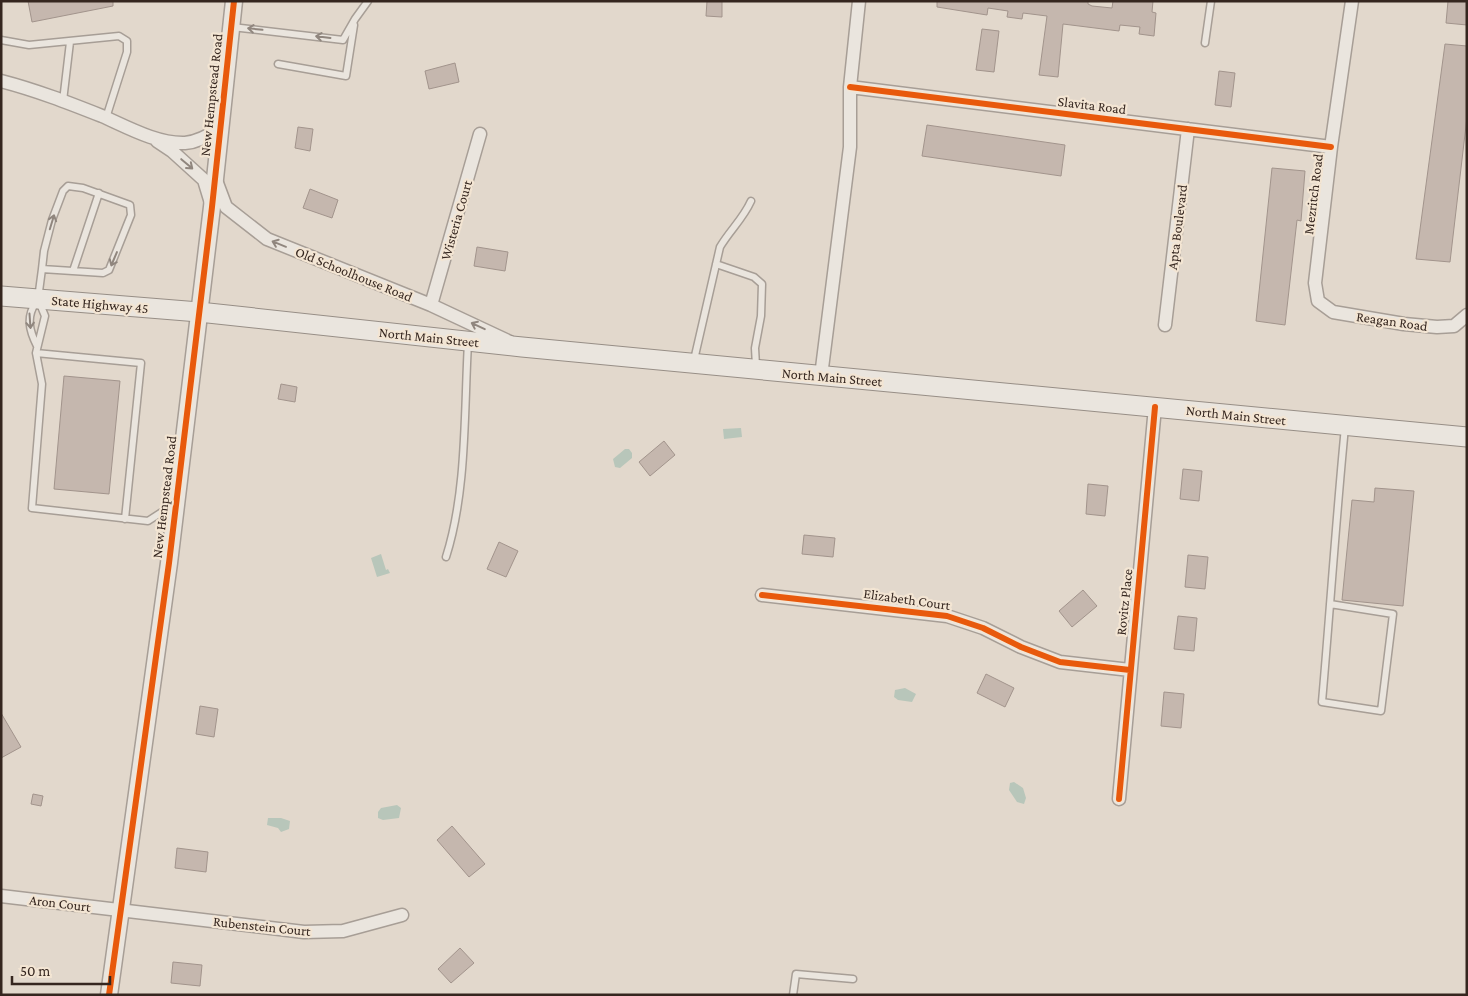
<svg xmlns="http://www.w3.org/2000/svg" width="1468" height="996" viewBox="0 0 1468 996" font-family="'Crimson Pro',serif">
	<rect width="100%" height="100%" fill="#e2d8cc"/>
	<path fill="#b8c6ba" d="M741,428L742,437L724,439L723,429Z
		M625,449H629L632,453V458L620,468L615,467L613,459Z
		M381,554L386,570L388,569L390,573L377,577L371,558Z
		M905,688L916,694L912,702L898,700L894,697L895,690Z
		M1014,782L1023,788L1026,798L1024,804L1017,802L1009,790L1010,783Z
		M397,805L401,808L399,818L383,820L378,818V812L381,808Z
		M268,818H281L290,821L289,829L281,832L278,828L267,825Z"/>
	<path fill="#c5b7ae" stroke="#a2948c" d="M28,1H113V6L32,22Z
		M707,1H722V17L706,16Z
		M937,1H1088V4L1092,6L1112,8L1113,1H1153L1152,12L1156,13L1154,36L1139,34L1140,27L1120,25L1119,31L1063,24L1058,77L1039,75L1047,16L1023,13L1022,19L1007,17L1008,11L988,8L987,15L937,7Z
		M1448,1H1467V25L1446,23Z
		M982,29L999,31L994,72L976,70Z
		M1445,44L1467,46V117L1450,262L1416,259Z
		M455,63L459,82L429,89L425,71Z
		M1219,71L1235,73L1231,107L1215,105Z
		M927,125L1065,145L1061,176L922,156Z
		M298,127L313,129L310,151L295,148Z
		M1272,168L1305,171L1301,221L1297,220L1285,325L1256,321Z
		M310,189L338,200L332,218L303,208Z
		M477,247L508,252L505,271L474,266Z
		M64,376L120,381L109,494L54,489Z
		M281,384L297,387L295,402L278,399Z
		M664,441L675,455L650,476L639,462Z
		M1183,469L1202,471L1199,501L1180,499Z
		M1088,484L1108,486L1105,516L1086,514Z
		M1375,488L1414,491L1403,606L1342,600L1352,500L1374,502Z
		M804,535L835,538L833,557L802,554Z
		M499,542L518,551L506,577L487,569Z
		M1188,555L1208,557L1205,589L1185,587Z
		M1083,590L1097,606L1072,627L1059,611Z
		M1178,616L1197,618L1194,651L1174,649Z
		M986,674L1014,688L1005,707L977,693Z
		M1164,692L1184,694L1181,728L1161,726Z
		M200,706L218,709L214,737L196,734Z
		M1,713L21,747L1,758Z
		M33,794L43,796L41,806L31,804Z
		M452,826L485,864L469,877L437,840Z
		M177,848L208,852L206,872L175,868Z
		M460,948L474,963L451,983L438,969Z
		M173,962L202,965L200,986L171,983Z"/>
	<g fill="none" stroke-linecap="round" stroke-linejoin="round">
		<defs>
			<path id="service" d="M232,27L343,40L355,19L368,1
				M1,40L29,45L119,36L127,41V52L106,118
				M1205,43L1211,1
				M278,64L346,76L354,25
				M63,101L70,42
				M716,264L754,277L762,284L761,316L755,348L756,366
				M42,269L103,273L109,270L131,215L130,205L83,188L68,186L63,191L52,220L44,251L42,269L38,299L45,316L36,353L42,384L32,508L148,521L165,510L174,511
				M73,271L99,193
				M36,302C26,317 29,330 37,346
				M36,353L141,363L125,519
				M694,360L720,247C730,230 743,219 751,201
				M446,557C467,491 464,412 468,343
				M1330,604L1393,614L1381,711L1322,702C1330,611 1336,519 1345,427
				M793,995L796,974L853,979"/>
			<path id="minor" d="M1352,1L1331,147L1315,283L1318,301L1333,312L1404,324L1437,327L1454,326L1467,315
				M1,81C36,90 69,103 102,116C127,127 157,144 185,143C198,142 210,135 220,128
				M850,87L1331,147
				M157,141L172,151L204,180L211,203
				M217,183L226,207L267,239L431,305L510,342
				M431,305L480,134
				M1165,325L1188,129
				M821,376L850,147V87L859,1
				M762,595L947,616L983,628L1021,647L1060,662L1130,670
				M1119,799L1155,407
				M1,896L304,932L343,931L402,915"/>
			<path id="tertiary" d="M109,995L169,563L212,207L234,1"/>
			<path id="secondary" d="M1,296L199,312L522,347L1467,437"/>
		</defs>
		<use href="#service" stroke="#a79e96" stroke-width="9"/>
		<use href="#minor" stroke="#a79e96" stroke-width="15"/>
		<use href="#tertiary" stroke="#a79e96" stroke-width="19"/>
		<use href="#secondary" stroke="#978e86" stroke-width="21"/>
		<use href="#service" stroke="#eae5de" stroke-width="6"/>
		<use href="#minor" stroke="#eae5de" stroke-width="12"/>
		<use href="#tertiary" stroke="#eae5de" stroke-width="16"/>
		<use href="#secondary" stroke="#eae5de" stroke-width="19"/>
		<defs>
			<path id="cycleway" d="M850,87L1331,147
				M762,595L947,616L983,628L1021,647L1060,662L1130,670
				M1119,799L1155,407
				M109,995L169,563L212,207L234,1"/>
		</defs>
		<use href="#cycleway" stroke="#f3e5d3" stroke-width="9"/>
		<use href="#cycleway" stroke="#e8590c" stroke-width="6"/>
	</g>
	<defs><path id="oneway-shaft" d="M-6 0H5M1.5-3L5.5 0L1.5 3" fill="none" stroke-width="1.6" stroke-linecap="round" stroke-linejoin="round" transform="scale(1.25)"/></defs>
	<g stroke="#90867e">
		<use href="#oneway-shaft" transform="translate(255 29) rotate(-174)"/>
		<use href="#oneway-shaft" transform="translate(323 37) rotate(-173)"/>
		<use href="#oneway-shaft" transform="translate(187 164) rotate(40)"/>
		<use href="#oneway-shaft" transform="translate(52 222) rotate(-73)"/>
		<use href="#oneway-shaft" transform="translate(279 244) rotate(-158)"/>
		<use href="#oneway-shaft" transform="translate(114 259) rotate(113)"/>
		<use href="#oneway-shaft" transform="translate(30 321) rotate(86)"/>
		<use href="#oneway-shaft" transform="translate(478 326) rotate(-155)"/>
	</g>
	<g text-anchor="middle" stroke-width="4.5" stroke-linejoin="round" paint-order="stroke">
		<g font-size="14" fill="#35261f" stroke="#f3e5d3">
			<text transform="translate(211 95) rotate(-84)" y="5">New Hempstead Road</text>
			<text transform="translate(1092 105) rotate(7)" y="5">Slavita Road</text>
			<text transform="translate(1313 194) rotate(-83)" y="5">Mezritch Road</text>
			<text transform="translate(456 220) rotate(-74)" y="5">Wisteria Court</text>
			<text transform="translate(1177 227) rotate(-83)" y="5">Apta Boulevard</text>
			<text transform="translate(354 274) rotate(22)" y="5">Old Schoolhouse Road</text>
			<text transform="translate(100 304) rotate(5)" y="5">State Highway 45</text>
			<text transform="translate(1392 321) rotate(8)" y="5">Reagan Road</text>
			<text transform="translate(429 337) rotate(6)" y="5">North Main Street</text>
			<text transform="translate(832 377) rotate(5)" y="5">North Main Street</text>
			<text transform="translate(1236 415) rotate(6)" y="5">North Main Street</text>
			<text transform="translate(164 497) rotate(-83)" y="5">New Hempstead Road</text>
			<text transform="translate(907 599) rotate(8)" y="5">Elizabeth Court</text>
			<text transform="translate(1124 602) rotate(-84)" y="5">Rovitz Place</text>
			<text transform="translate(60 903) rotate(7)" y="5">Aron Court</text>
			<text transform="translate(262 926) rotate(6)" y="5">Rubenstein Court</text>
		</g>
	</g>
	<rect width="1468" height="996" fill="none" stroke="#35261f" stroke-width="5"/>
	<path d="M12 976v8h98v-8" fill="none" stroke="#35261f" stroke-width="2.5"/>
	<text x="20" y="976" font-size="15" fill="#35261f" stroke="#f3e5d3" stroke-width="4" paint-order="stroke">50 m</text>
</svg>
